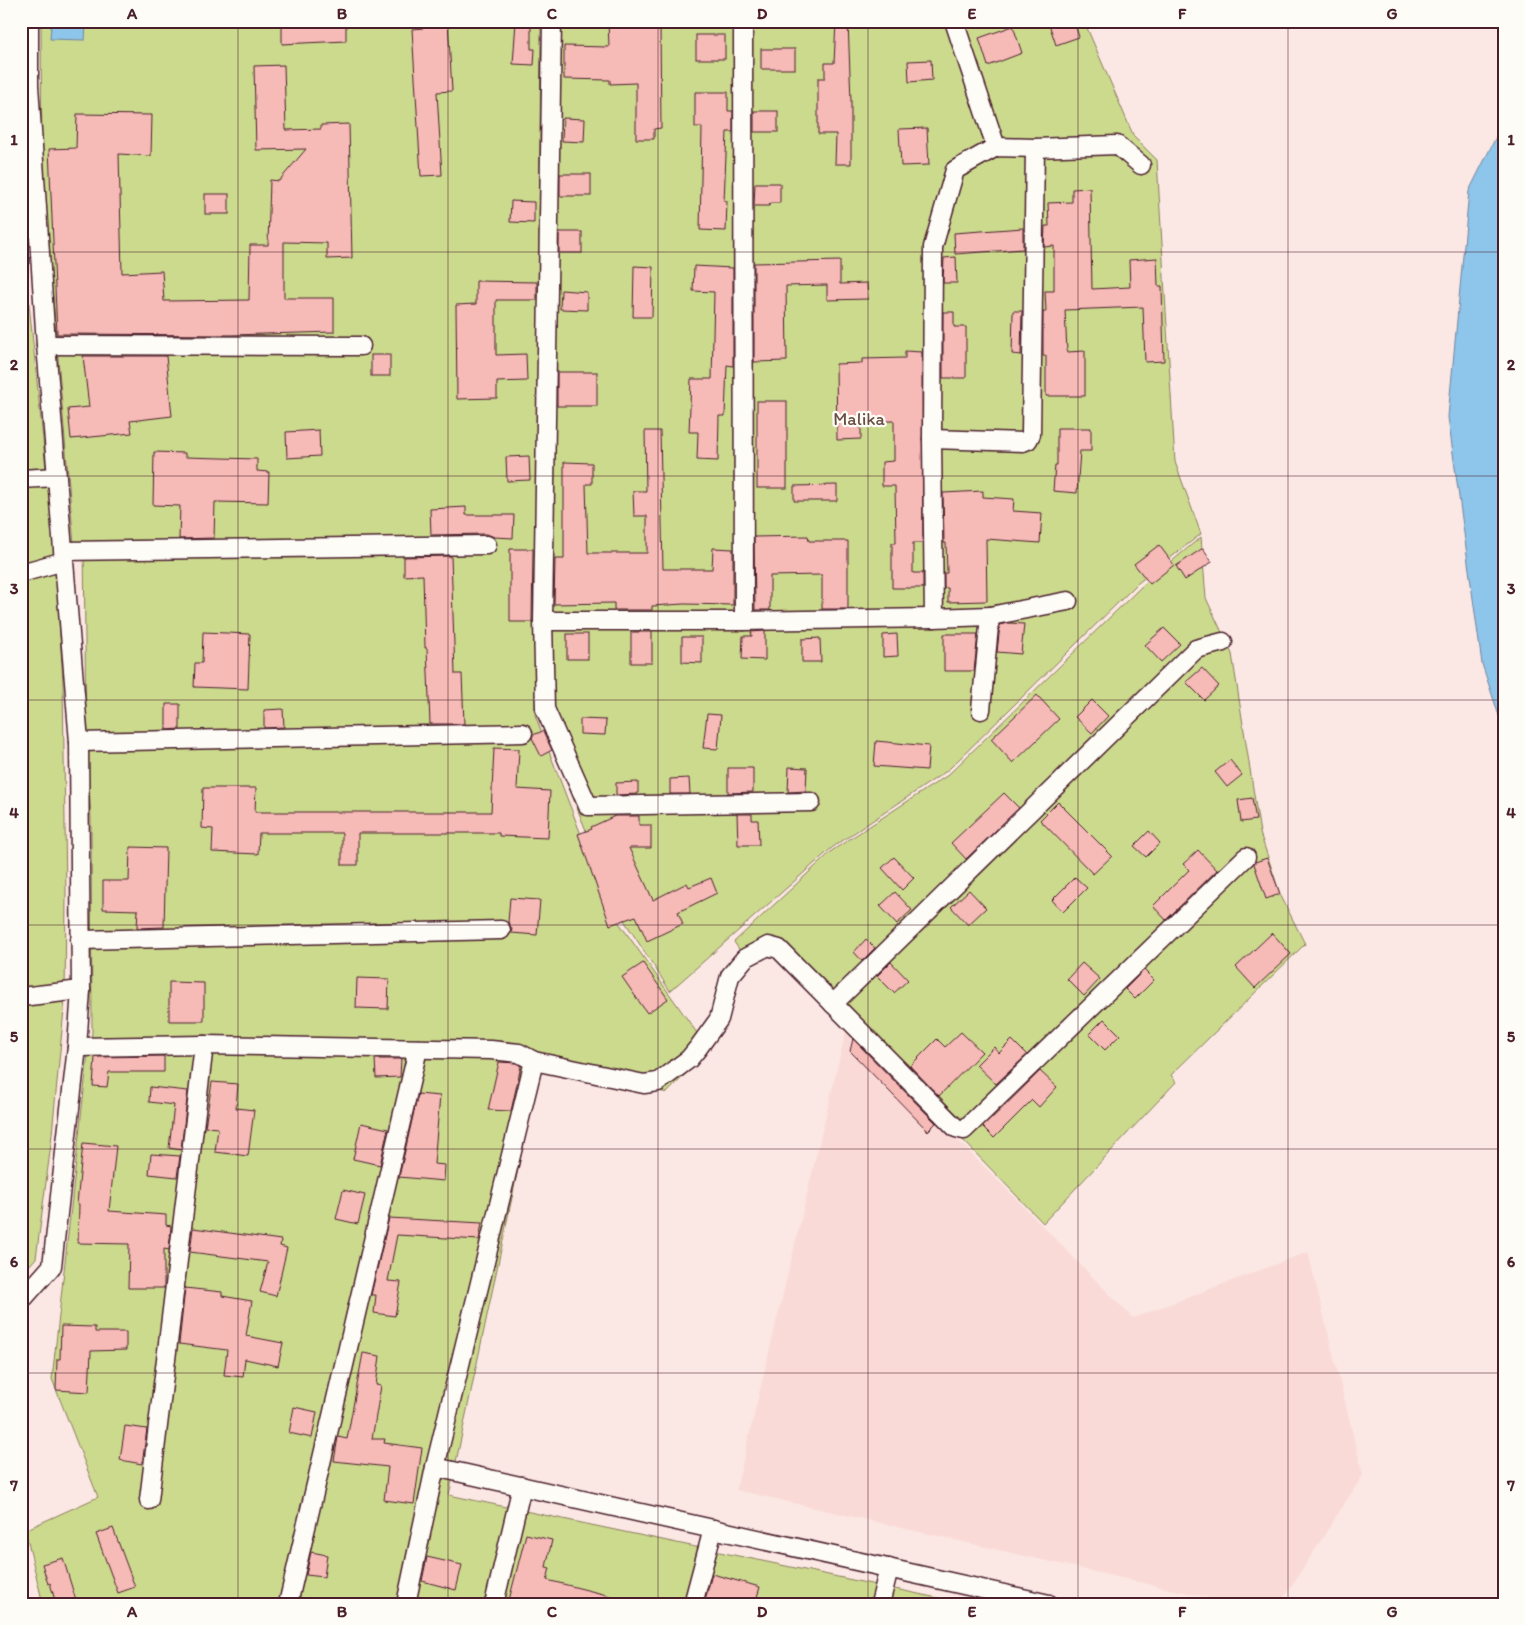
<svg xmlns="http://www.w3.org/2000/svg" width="1525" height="1625" viewBox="0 0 1525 1625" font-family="Itim,sans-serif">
	<rect width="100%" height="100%" fill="#fbe8e4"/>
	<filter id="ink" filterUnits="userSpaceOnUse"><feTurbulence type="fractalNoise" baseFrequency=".02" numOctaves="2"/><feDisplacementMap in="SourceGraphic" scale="10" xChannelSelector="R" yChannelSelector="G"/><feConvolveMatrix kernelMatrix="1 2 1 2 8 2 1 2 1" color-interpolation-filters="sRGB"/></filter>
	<g filter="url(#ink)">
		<polygon fill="#fadad6" points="847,1027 1133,1318 1308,1252 1363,1475 1280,1604 1235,1604 736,1490"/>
		<g fill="#ccda8e" stroke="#8b7c5c">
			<polygon points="41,21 541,21 535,715 610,910 709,1050 667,1093 541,1061 449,1495 966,1604 43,1604 25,1530 98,1497 52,1379 88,1054 92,1033 91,818 86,734 84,543 74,544 42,172"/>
			<polygon points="557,21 1084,21 1134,137 1157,160 1175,462 1201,534 1138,583 948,770 833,847 670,991 618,911 540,715"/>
			<polygon points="21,226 55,556 63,683 66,894 65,999 51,1144 36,1258 21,1275"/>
			<polygon points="1201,537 1206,598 1232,654 1260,833 1280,894 1305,944 1171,1075 1176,1082 1043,1223 773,943 745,958 734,942 833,850 948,775 1142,586"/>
		</g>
		<g fill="#8dc5eb" stroke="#72839e">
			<polygon points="51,25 86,25 85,40 50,39"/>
			<polygon points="1504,121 1504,731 1482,664 1448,417 1469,191"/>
		</g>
		<g fill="#f6bab7" stroke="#4a1f2b">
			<polygon points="282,21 346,21 346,41 282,44"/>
			<polygon points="422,21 448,21 452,91 437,92 442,175 421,176 412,29 423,28"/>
			<polygon points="516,21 531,21 531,49 535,49 534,65 513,64"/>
			<polygon points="608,21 656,21 656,28 660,28 661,128 654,129 654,139 636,139 636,83 610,84 610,80 564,79 564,46 609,47"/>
			<polygon points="836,21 848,21 851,101 851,164 835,164 836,134 818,134 818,78 825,78 825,63 834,63"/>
			<polygon points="1048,21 1074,21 1079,37 1056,45"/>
			<polygon points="1013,26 1022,53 988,66 979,38"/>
			<rect x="696" y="35" width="29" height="24"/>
			<rect x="761" y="49" width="34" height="20"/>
			<polygon points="931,60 932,80 909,82 908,61"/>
			<polygon points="284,65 286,130 321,129 321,125 349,124 352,258 327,259 327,243 284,242 284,298 334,298 334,332 231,335 57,334 49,149 76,148 77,114 152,115 151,156 119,154 122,273 162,271 164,301 249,300 250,245 268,245 270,180 279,181 306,149 256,150 254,66"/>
			<polygon points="695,92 728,92 728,111 733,111 733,132 727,132 724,201 727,201 726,231 700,230 702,127 695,127"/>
			<rect x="754" y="111" width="24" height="21"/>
			<polygon points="563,118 585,119 584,142 562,141"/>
			<polygon points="927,128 929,165 901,166 899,129"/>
			<rect x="560" y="174" width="31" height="22"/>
			<polygon points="755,183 780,183 780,203 770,203 769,206 754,206"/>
			<polygon points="1090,188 1092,289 1130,287 1129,260 1157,258 1158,286 1162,286 1164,361 1145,362 1143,307 1065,310 1067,352 1085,351 1085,396 1046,396 1046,356 1043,356 1043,312 1046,312 1045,291 1054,291 1054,246 1044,247 1045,226 1049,226 1048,203 1072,202 1072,189"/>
			<rect x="205" y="194" width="24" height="20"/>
			<polygon points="511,201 534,202 534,223 510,222"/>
			<polygon points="1023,228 1023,249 955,254 954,233"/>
			<rect x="559" y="232" width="23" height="21"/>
			<polygon points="956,257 957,283 943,283 944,258"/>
			<polygon points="840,261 840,284 867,283 868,299 827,300 827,285 786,286 787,361 754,362 754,263"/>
			<polygon points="634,266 653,267 652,317 633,317"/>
			<polygon points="694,266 733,268 733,366 727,365 725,416 719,416 718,461 697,460 698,432 689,432 691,379 712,379 714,292 693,291"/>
			<polygon points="476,281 537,282 537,300 496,300 496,355 526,354 527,381 497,382 497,398 457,399 456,305 476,304"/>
			<polygon points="561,290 587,292 587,310 560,309"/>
			<polygon points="1013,311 1022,311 1021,355 1012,354"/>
			<polygon points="943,312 954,312 954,327 966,327 966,378 943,378"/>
			<polygon points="905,351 922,352 923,543 913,543 913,573 923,573 923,588 892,588 892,543 896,543 895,486 882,486 882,462 894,461 894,421 861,422 861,439 837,440 836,364 862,363 862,359 905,358"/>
			<rect x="371" y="355" width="19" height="21"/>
			<polygon points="83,356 166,356 172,416 130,421 132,433 71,439 68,409 89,407"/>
			<rect x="557" y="372" width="40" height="34"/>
			<rect x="757" y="401" width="30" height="87"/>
			<polygon points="1057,428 1091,428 1091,451 1080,451 1077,493 1053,491 1055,465 1057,465"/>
			<polygon points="319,430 320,456 287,458 286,432"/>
			<polygon points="645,431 660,431 663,569 712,569 713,548 733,549 733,605 684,604 652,606 652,610 614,610 614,603 554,604 555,559 564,559 564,462 592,463 592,484 586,484 588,553 647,553 647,516 634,516 633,491 646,491"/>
			<polygon points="154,452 185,453 185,457 257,459 257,471 269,472 268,503 215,502 214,538 179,539 180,506 153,505"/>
			<polygon points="529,456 530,480 507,481 506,457"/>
			<polygon points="837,485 837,501 794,501 794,486"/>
			<polygon points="983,491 983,497 1014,499 1013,511 1042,513 1040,543 986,539 987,601 948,602 948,588 944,588 944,573 947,573 946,543 944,543 943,493"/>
			<polygon points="466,507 466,515 514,515 513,538 494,537 487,534 431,535 430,509"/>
			<polygon points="808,536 809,541 848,541 848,609 822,609 822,575 770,576 770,610 755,610 754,537"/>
			<polygon points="1159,545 1174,565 1150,584 1134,564"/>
			<polygon points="1203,548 1212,562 1185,580 1176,566"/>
			<polygon points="510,549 533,549 532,622 510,622"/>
			<polygon points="451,556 455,674 462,674 464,724 430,724 427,648 425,648 423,575 404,576 404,557"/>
			<polygon points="1009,623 1024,624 1021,654 997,652 1000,625"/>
			<polygon points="1164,628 1180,644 1161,662 1145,645"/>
			<polygon points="765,631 765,660 742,659 743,636 752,636 751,632"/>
			<polygon points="203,632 250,634 248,689 194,687 195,663 202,663"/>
			<rect x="631" y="632" width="21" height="31"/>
			<rect x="567" y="634" width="21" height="25"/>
			<polygon points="897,634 898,656 883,657 883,635"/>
			<polygon points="944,634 978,634 974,671 944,671"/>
			<polygon points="682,637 702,637 702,663 682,662"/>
			<polygon points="820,638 821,662 802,662 802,639"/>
			<polygon points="1202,668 1219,686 1204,700 1186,682"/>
			<polygon points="1037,695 1059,719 1013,763 991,739"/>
			<polygon points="1092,700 1108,716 1092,733 1075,717"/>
			<polygon points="166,704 180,704 180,729 166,730"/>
			<polygon points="283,709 284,727 264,728 264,710"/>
			<polygon points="707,714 721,715 718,749 703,748"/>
			<polygon points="580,719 606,720 605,735 580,734"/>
			<polygon points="543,731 552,750 541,756 532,738 533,735"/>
			<polygon points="876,741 929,746 927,770 874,766"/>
			<polygon points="494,748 519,749 517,789 550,791 548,838 499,836 499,833 358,833 358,865 342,865 342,833 259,833 258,854 212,852 213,829 202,828 203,788 256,788 255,812 491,812"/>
			<polygon points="1230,760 1242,775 1227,787 1215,772"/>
			<polygon points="789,767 807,768 806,791 788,792"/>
			<polygon points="728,768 753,768 753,792 728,793"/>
			<polygon points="689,778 690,794 670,794 670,779"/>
			<polygon points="638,782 638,794 616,795 616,783"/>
			<polygon points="1004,793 1019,808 966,859 951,843"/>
			<polygon points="1252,798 1256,820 1241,822 1238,800"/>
			<polygon points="1058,802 1112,856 1093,874 1040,820"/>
			<polygon points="737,814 752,814 752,820 758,820 759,845 738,845"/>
			<polygon points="615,816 639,816 639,825 651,825 651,848 629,848 653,900 687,883 689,887 711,878 717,893 678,912 683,924 647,941 636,916 610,925 578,834 592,829 591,827"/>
			<polygon points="1149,831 1160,843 1146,857 1134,846"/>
			<polygon points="130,847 166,848 164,927 137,928 138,910 103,909 103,881 129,881"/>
			<polygon points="1198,850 1217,870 1166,920 1153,906 1189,870 1183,864"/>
			<polygon points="894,857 914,878 902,890 882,868"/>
			<polygon points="1267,858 1280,894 1266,899 1254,864 1255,862"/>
			<polygon points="1075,877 1087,888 1063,912 1052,900"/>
			<polygon points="969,890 986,908 968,925 951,907"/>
			<polygon points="895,892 912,910 897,924 880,906"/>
			<polygon points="510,898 540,900 537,935 511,933 512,929 508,922"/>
			<polygon points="1272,933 1291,954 1255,988 1236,967"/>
			<polygon points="866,939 875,948 862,961 854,952"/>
			<polygon points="891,962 908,980 894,993 877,976"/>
			<polygon points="643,963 668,999 647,1013 622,977"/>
			<polygon points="1082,963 1100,979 1084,996 1067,979"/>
			<polygon points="1144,970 1154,980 1135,999 1125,989"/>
			<polygon points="357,978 389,979 388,1009 356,1008"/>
			<polygon points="169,982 204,983 204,1021 169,1021"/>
			<polygon points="1104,1019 1120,1035 1105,1050 1089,1034"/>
			<polygon points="961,1032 982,1052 939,1096 910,1066 937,1039 945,1047"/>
			<polygon points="853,1039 936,1123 928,1131 850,1051"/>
			<polygon points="1012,1040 1027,1055 996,1084 976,1065 994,1047 999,1053"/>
			<polygon points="164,1056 164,1072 109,1072 107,1087 93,1086 95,1057"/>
			<polygon points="375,1059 401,1059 400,1077 376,1078"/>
			<polygon points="499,1062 516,1063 521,1066 511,1111 488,1110"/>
			<polygon points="1040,1071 1057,1087 1039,1107 1032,1100 994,1138 983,1127"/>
			<polygon points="212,1082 238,1084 236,1108 254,1110 248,1156 215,1152 218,1128 205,1127"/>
			<polygon points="150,1087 188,1091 181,1150 169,1148 174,1105 149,1102"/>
			<polygon points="418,1094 440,1096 434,1164 445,1165 444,1181 399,1177"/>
			<polygon points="361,1123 388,1129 380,1165 353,1159"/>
			<polygon points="83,1143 116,1146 109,1211 166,1215 166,1225 171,1226 169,1250 164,1249 164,1288 128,1288 129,1244 78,1243 79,1204 77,1204"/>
			<polygon points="151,1154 180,1156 177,1177 149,1174"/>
			<polygon points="343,1190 365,1195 358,1224 336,1219"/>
			<polygon points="389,1218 482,1223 479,1240 397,1235 388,1281 401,1282 395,1316 374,1313 376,1295 371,1295"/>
			<polygon points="193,1228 281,1240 280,1246 287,1248 276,1296 260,1292 268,1262 190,1252"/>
			<polygon points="185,1288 222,1292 222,1296 252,1301 246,1336 283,1343 278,1366 245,1359 243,1377 224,1375 227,1350 179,1344"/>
			<polygon points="61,1326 95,1327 95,1332 126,1332 126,1350 91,1351 89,1392 56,1390 57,1359 60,1359"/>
			<polygon points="363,1353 380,1356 376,1385 381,1386 372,1439 385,1439 384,1443 422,1448 414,1504 384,1500 388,1467 334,1461 338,1437 347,1439"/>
			<polygon points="294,1407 317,1412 312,1438 289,1433"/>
			<polygon points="125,1426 147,1429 142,1464 120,1460"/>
			<polygon points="113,1528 135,1587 118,1593 96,1534"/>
			<polygon points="526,1534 552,1540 546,1567 550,1568 547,1580 619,1598 619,1604 508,1604"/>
			<polygon points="311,1552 327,1555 324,1577 306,1575"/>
			<polygon points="427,1557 462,1565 456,1590 422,1581"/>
			<polygon points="63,1558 77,1604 56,1604 50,1583 48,1584 42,1564"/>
			<polygon points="712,1574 760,1587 755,1604 704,1604"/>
		</g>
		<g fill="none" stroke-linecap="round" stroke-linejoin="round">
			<defs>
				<g id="minor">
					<polyline points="552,21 543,621 545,709 588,806 811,802"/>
					<polyline points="743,21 744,621"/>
					<polyline points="954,21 996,147"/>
					<polyline points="46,345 361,346"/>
					<polyline points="932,439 1023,442 1028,440 1031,434 1035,148"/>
					<polyline points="21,479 57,477"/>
					<polyline points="64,551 487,545"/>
					<polyline points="21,573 64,561"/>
					<polyline points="934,618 932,439 933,247 955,170 996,147 1035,148 1117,145 1141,165"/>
					<polyline points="543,621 744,621 934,618 990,616 1068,601"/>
					<polyline points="981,710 990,616"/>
					<polyline points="79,742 523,733"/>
					<polyline points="80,940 501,930"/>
					<polyline points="21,997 81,990"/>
					<polyline points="833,1004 1196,649 1223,642"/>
					<polyline points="77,1047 204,1045 491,1050 519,1053 534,1061 644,1084 658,1082 689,1059 698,1048 719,1019 730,976 745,958 768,946 779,949 956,1128 964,1130 1246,857"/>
					<polyline points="21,1301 52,1266 77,1047 81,990 79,742 46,345 29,85 29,21"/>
					<polyline points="435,1467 1049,1604"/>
					<polyline points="149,1500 204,1045"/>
					<polyline points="288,1604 418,1049"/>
					<polyline points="406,1604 435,1467 534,1061"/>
					<polyline points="494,1604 522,1486"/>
					<polyline points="693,1604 713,1529"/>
					<polyline points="880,1604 889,1568"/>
				</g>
			</defs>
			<use href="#minor" stroke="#4a1f2b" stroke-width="21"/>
			<use href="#minor" stroke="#fdfcf7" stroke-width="18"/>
		</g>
	</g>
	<path fill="none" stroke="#4a1f2b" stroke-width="1" stroke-opacity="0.55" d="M238 21V1604M448 21V1604M658 21V1604M868 21V1604M1078 21V1604M1288 21V1604M21 252H1504M21 476H1504M21 700H1504M21 925H1504M21 1149H1504M21 1373H1504"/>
	<g text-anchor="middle" stroke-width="4.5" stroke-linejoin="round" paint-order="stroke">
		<g font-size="18" fill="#6a4e44" stroke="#fdfcf7">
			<text x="859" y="425">Malika</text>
		</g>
	</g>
	<rect width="1525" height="1625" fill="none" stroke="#fdfcf7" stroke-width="55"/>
	<rect x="28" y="28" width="1470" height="1570" fill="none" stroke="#4a1f2b" stroke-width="2"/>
	<g font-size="16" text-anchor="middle" font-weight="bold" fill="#4a1f2b">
		<text x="132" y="19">A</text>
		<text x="342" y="19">B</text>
		<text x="552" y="19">C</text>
		<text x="762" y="19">D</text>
		<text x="972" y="19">E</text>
		<text x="1182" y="19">F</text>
		<text x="1392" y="19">G</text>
		<text x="14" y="145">1</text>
		<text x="1511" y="145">1</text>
		<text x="14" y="370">2</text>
		<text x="1511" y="370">2</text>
		<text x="14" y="594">3</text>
		<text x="1511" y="594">3</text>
		<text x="14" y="818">4</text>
		<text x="1511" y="818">4</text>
		<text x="14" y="1042">5</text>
		<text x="1511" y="1042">5</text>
		<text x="14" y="1267">6</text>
		<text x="1511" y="1267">6</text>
		<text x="14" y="1491">7</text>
		<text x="1511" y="1491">7</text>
		<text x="132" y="1617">A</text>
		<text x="342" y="1617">B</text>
		<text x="552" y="1617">C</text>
		<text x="762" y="1617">D</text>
		<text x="972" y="1617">E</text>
		<text x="1182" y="1617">F</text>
		<text x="1392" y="1617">G</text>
	</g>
</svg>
